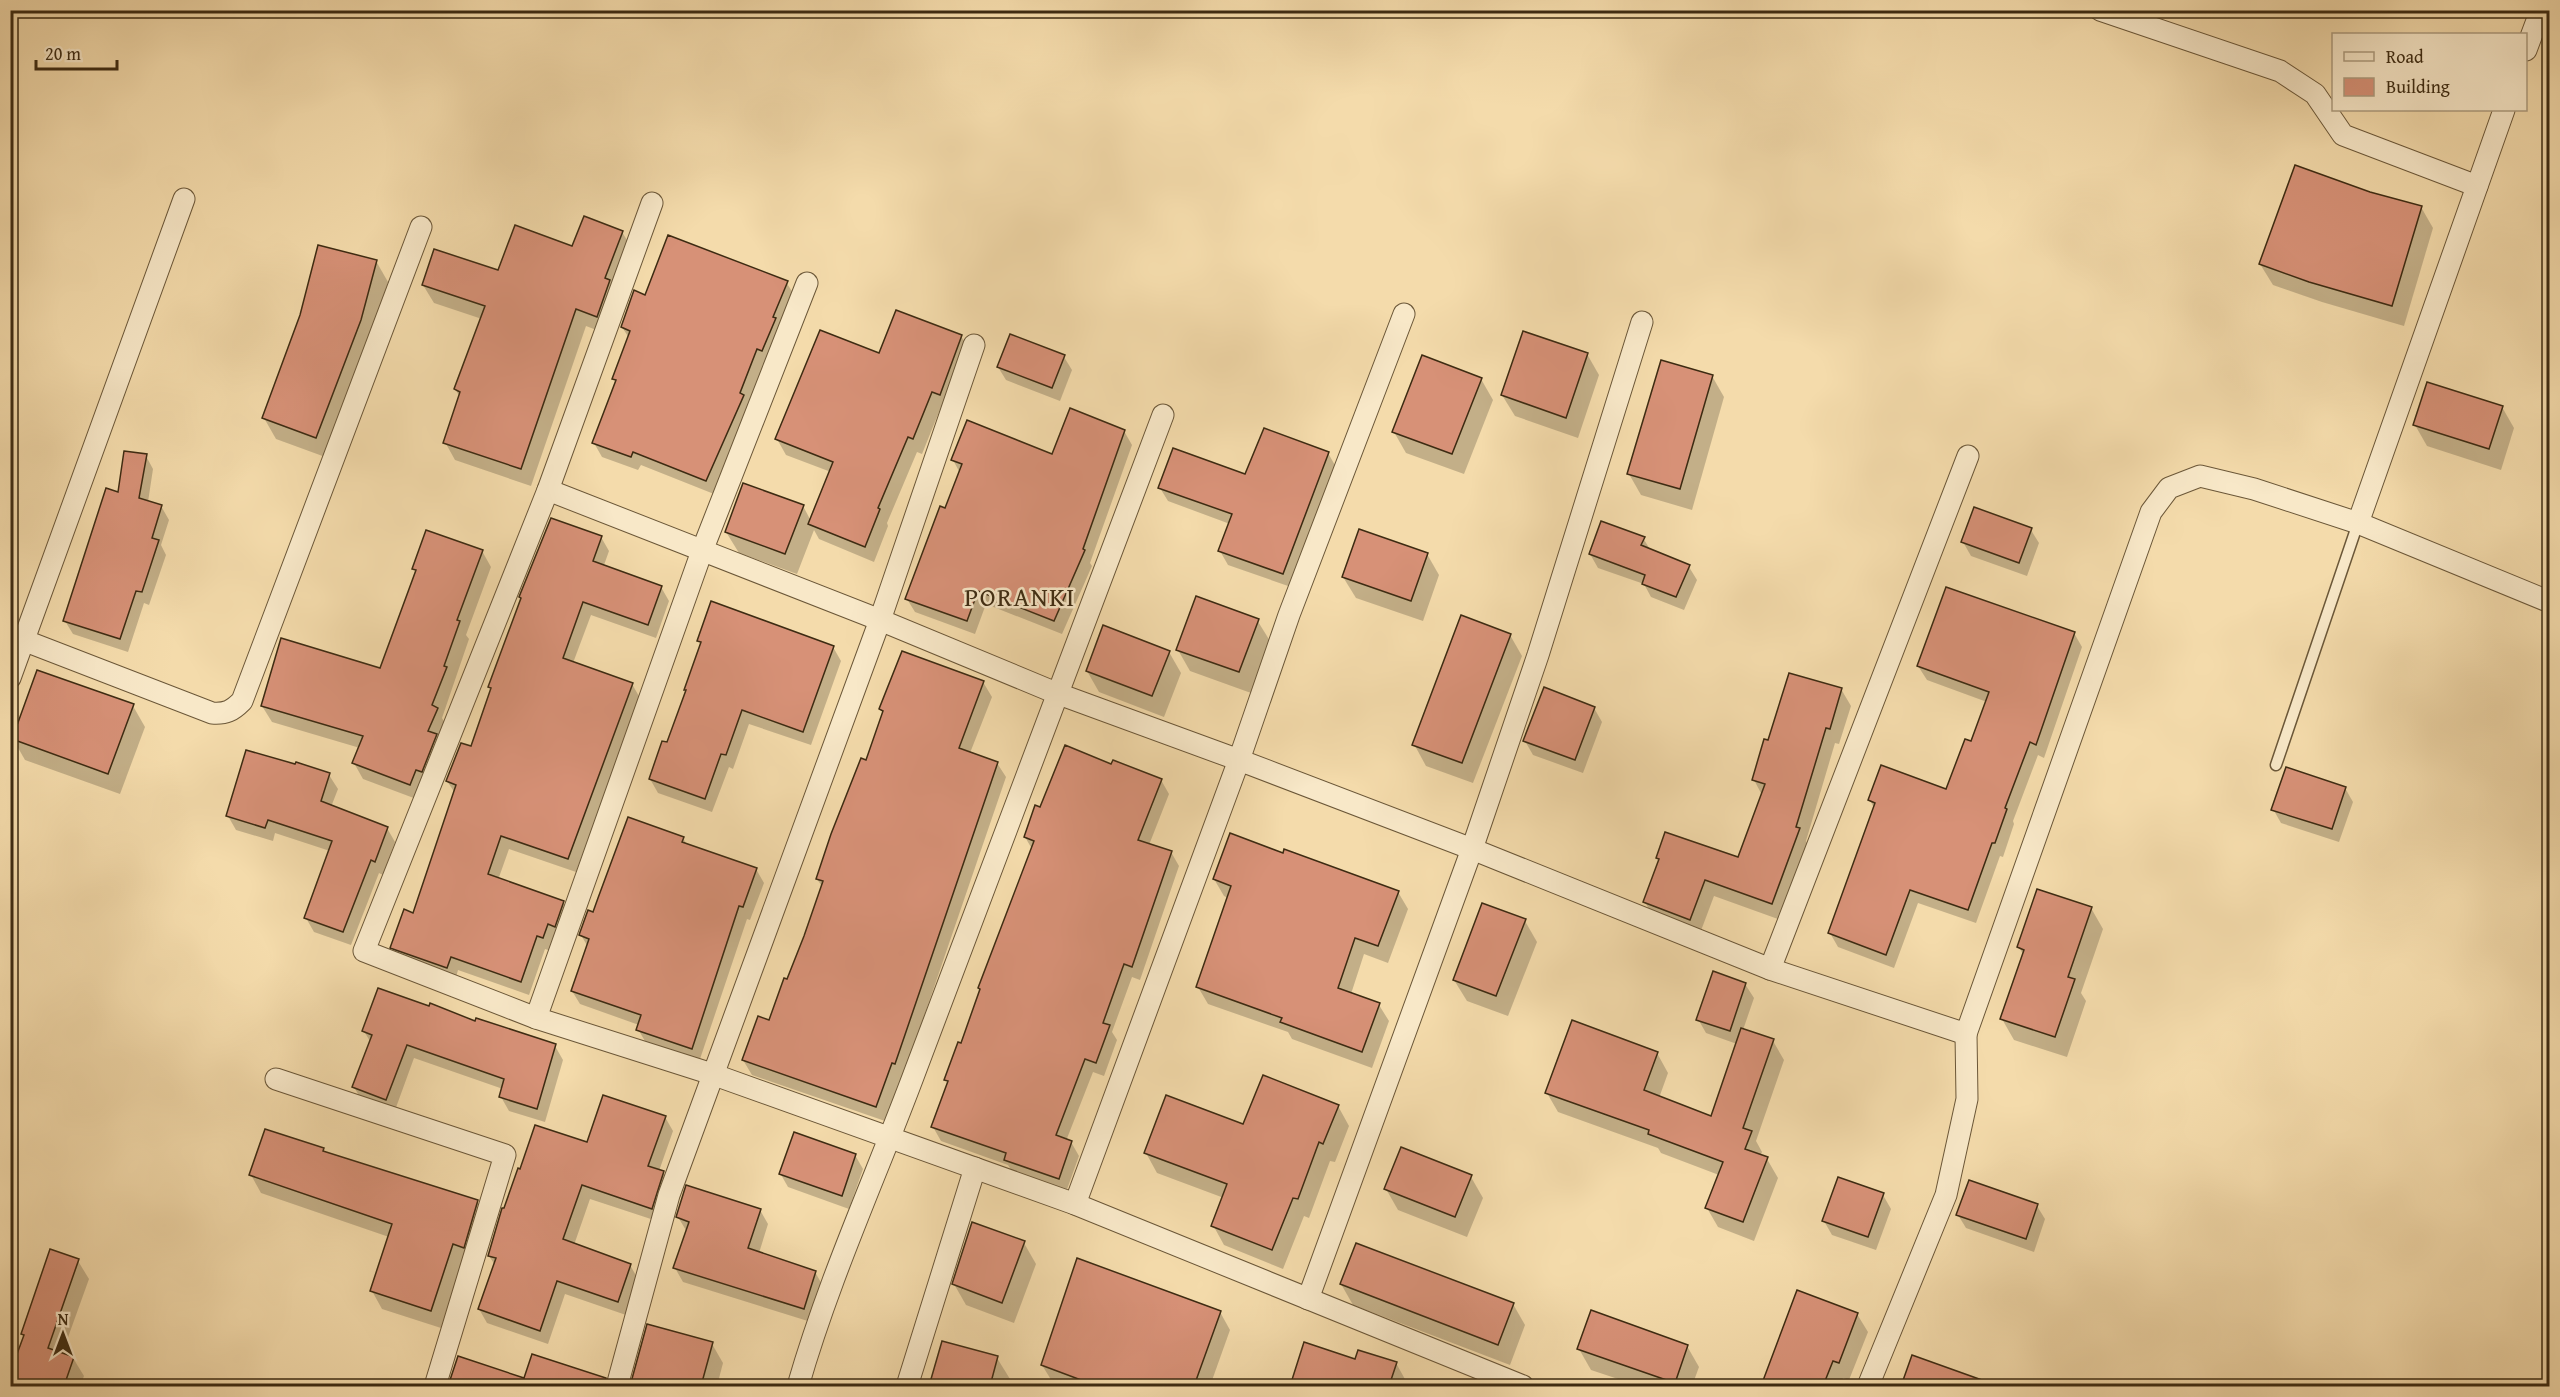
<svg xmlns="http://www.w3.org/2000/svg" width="2560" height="1397" viewBox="0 0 2560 1397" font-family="'Gentium Book Plus',serif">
	<rect width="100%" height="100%" fill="#f4dbab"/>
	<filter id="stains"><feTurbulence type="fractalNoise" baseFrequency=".00333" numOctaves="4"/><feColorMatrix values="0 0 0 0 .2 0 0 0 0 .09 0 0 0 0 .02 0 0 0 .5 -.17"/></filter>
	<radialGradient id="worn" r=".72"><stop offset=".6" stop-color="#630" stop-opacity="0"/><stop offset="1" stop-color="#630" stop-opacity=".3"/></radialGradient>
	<g fill="#0003">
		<polygon points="2369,193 2421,207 2433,228 2404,326 2322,302 2273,285 2260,264"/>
		<polygon points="622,232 633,250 607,334 586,326 531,486 455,460 445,442 460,397 455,389 482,319 434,303 423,285 499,272"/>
		<polygon points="376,261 388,282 371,341 328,458 276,439 264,418"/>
		<polygon points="786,282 795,296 714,494 641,465 638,470 602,457 594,443 616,383 614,379 629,338 622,327 645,297"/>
		<polygon points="961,336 970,352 948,410 941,407 922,454 917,452 887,523 888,526 874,562 819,539 814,530 797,574 739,553 726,532 803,506 811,521 831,472 786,455 777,439 880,355"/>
		<polygon points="1011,336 1064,357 1072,370 1060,401 1006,380 998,367"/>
		<polygon points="1587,354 1599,375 1578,438 1515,416 1502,395"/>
		<polygon points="1712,376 1724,397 1692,510 1641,495 1629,474"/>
		<polygon points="1481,379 1493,400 1464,474 1406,453 1394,432"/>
		<polygon points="2502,407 2514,428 2501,470 2427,446 2415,425"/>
		<polygon points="1124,431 1132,445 1090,563 1092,566 1062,634 986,604 975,634 915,612 907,599 960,473 953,460 1053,455"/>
		<polygon points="1328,453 1336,467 1291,587 1228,565 1220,551 1230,524 1168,501 1160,488 1246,476"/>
		<polygon points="146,456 153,469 148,502 161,506 169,520 161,545 166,555 149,605 144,603 128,652 73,634 65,621 119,494"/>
		<polygon points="2031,530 2039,543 2027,576 1971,556 1963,542"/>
		<polygon points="601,537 609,551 604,565 661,587 669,601 656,638 591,615 573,663 632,684 640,698 576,872 509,849 498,880 563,903 571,917 551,951 545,949 529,995 458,970 455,981 400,961 392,947 414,914 455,793 447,781 472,748 492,691 489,687 522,600 520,597"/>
		<polygon points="1643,538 1651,551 1689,567 1697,580 1684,610 1651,597 1644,584 1598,568 1590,554"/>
		<polygon points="482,551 491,567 466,635 469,639 442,718 446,725 419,800 363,779 354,763 360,748 272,722 262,706 381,670 416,573 414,569"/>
		<polygon points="1427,554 1439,575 1423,621 1356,598 1343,577"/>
		<polygon points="1257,620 1270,641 1251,693 1190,671 1178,650"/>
		<polygon points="2074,633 2082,647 2044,758 2038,755 2013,821 2014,824 2003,857 2000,856 1976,923 1918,903 1894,968 1838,947 1830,933 1874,808 1870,800 1947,791 1972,743 1987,702 1927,680 1918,666"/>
		<polygon points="1510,635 1522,656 1473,783 1426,766 1414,744"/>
		<polygon points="699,641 833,647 841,661 811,745 749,724 733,769 729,767 712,812 658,793 650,779 668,744 687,691 685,689 701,645"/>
		<polygon points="1169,652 1181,673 1164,717 1099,692 1087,671"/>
		<polygon points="983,682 992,697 970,753 997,763 1006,777 916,1040 885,1121 752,1075 743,1060 770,1022 788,981 823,888 817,879 866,762 884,714 881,709"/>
		<polygon points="1841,689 1851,706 1839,744 1835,743 1806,841 1808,846 1781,920 1714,896 1699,936 1654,918 1645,902 1660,862 1658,858 1739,859 1762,795 1754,780 1769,742"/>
		<polygon points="133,706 145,727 120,794 25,760 13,739"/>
		<polygon points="1594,708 1602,722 1583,773 1533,755 1525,741"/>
		<polygon points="297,764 329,775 338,789 331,807 387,828 395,842 383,875 379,873 351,945 314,932 306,918 330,851 275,833 273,841 236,830 228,816"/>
		<polygon points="1112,766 1161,780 1169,794 1149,845 1171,852 1179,866 1140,980 1132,977 1112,1032 1117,1040 1104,1076 1093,1072 1066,1141 1071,1142 1079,1156 1066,1192 1013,1173 1008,1165 941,1141 933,1127 949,1084 946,1079 962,1045 1032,849 1025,837 1041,809"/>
		<polygon points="2345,788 2353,802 2339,842 2281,823 2273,809"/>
		<polygon points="683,838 687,845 756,869 764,883 750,920 747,919 699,1062 646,1043 638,1029 639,1025 580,1004 572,991 588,947 581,935 594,914"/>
		<polygon points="1284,855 1398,892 1408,909 1388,963 1364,954 1351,994 1379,1005 1389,1021 1372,1068 1292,1039 1288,1032 1208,1004 1198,987 1228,898 1224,896 1214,879"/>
		<polygon points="2091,908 2103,929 2081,993 2086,1001 2067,1057 2014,1040 2002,1019 2024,956 2019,947"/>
		<polygon points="1525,921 1537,942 1508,1016 1467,1001 1454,980"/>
		<polygon points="1745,984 1754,998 1743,1030 1773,1041 1784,1060 1756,1141 1762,1152 1760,1156 1767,1159 1778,1178 1754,1241 1718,1227 1707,1208 1719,1175 1661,1153 1658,1148 1558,1112 1547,1093 1657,1053 1668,1073 1659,1098 1711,1118 1737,1044 1706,1033 1698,1019"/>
		<polygon points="430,1008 555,1046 563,1060 545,1122 509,1111 501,1097 503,1089 414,1058 394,1113 362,1101 354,1087 371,1043 364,1031"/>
		<polygon points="1338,1106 1349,1126 1335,1162 1330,1161 1309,1218 1304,1216 1283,1269 1224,1245 1213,1225 1224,1198 1157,1173 1146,1153 1244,1126"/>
		<polygon points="665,1117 673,1131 659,1171 663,1172 671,1186 660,1222 590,1199 574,1245 630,1265 638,1279 626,1315 565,1294 548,1344 487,1323 479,1309 495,1265 489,1256 588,1144"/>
		<polygon points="323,1149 325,1153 477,1201 487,1219 462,1261 441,1328 382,1309 372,1291 389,1237 261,1193 251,1175"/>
		<polygon points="855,1155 863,1169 849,1209 788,1187 780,1173"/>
		<polygon points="1471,1177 1483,1198 1467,1237 1398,1210 1386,1189"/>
		<polygon points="1883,1195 1891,1209 1876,1250 1832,1235 1824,1221"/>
		<polygon points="2037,1206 2045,1219 2034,1252 1966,1228 1958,1215"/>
		<polygon points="760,1210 768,1224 759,1253 815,1272 823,1286 811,1322 683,1282 675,1268 687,1232 678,1217"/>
		<polygon points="1024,1243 1036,1264 1014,1323 966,1305 954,1284"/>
		<polygon points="78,1261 89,1279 62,1354 73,1358 84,1376 80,1386 10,1386 10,1378 25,1338 22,1334"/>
		<polygon points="1341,1284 1513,1304 1525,1325 1510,1365 1353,1305"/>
		<polygon points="1798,1292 1857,1314 1868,1332 1849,1380 1843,1378 1840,1386 1762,1386"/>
		<polygon points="1220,1312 1230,1330 1210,1386 1061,1386 1053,1383 1042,1365"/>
		<polygon points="648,1326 712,1344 723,1363 717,1386 632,1386"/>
		<polygon points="943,1342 997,1358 1010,1379 1007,1386 931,1386"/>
		<polygon points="1305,1344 1356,1360 1396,1363 1406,1381 1404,1386 1291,1386"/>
		<polygon points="1687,1346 1699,1367 1692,1386 1639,1386 1591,1370 1579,1349"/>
		<polygon points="1913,1357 1964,1375 1970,1386 1902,1386"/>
		<polygon points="458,1358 523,1386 605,1379 609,1386 449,1386"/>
	</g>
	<g fill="#d79177" stroke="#3d2b12" stroke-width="1.5">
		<polygon points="2295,165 2370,192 2422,206 2392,306 2309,282 2259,264"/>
		<polygon points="584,216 623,231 605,278 610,280 597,317 576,309 521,469 443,443 460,392 454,389 485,306 422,285 434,249 498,270 515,225 572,246"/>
		<polygon points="668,235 788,281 773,317 776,318 762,351 757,349 740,393 744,395 706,481 633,452 631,457 592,443 616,380 612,379 630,331 621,327 634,290 645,295"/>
		<polygon points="318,245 377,260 361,320 316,438 262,418 300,315"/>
		<polygon points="896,310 962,335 940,395 932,392 913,439 908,437 878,508 880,509 865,547 808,524 833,462 775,439 820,330 879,353"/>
		<polygon points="1523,331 1588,353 1566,418 1501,395"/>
		<polygon points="1010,334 1065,355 1052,388 997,367"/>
		<polygon points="1422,355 1482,378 1452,454 1392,432"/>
		<polygon points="1661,360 1713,375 1680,489 1627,474"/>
		<polygon points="2427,382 2503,406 2489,449 2413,425"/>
		<polygon points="1070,408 1125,430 1083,549 1085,550 1054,621 978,591 967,621 905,599 940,506 945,508 962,464 951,460 967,420 1052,454"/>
		<polygon points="1264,428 1329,452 1283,574 1218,551 1232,514 1158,488 1173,448 1245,474"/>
		<polygon points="124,451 147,454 139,498 162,505 152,538 159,540 142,592 136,591 120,639 63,621 106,488 118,492"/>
		<polygon points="743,483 804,505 785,554 725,532"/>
		<polygon points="1974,507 2032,528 2019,563 1961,542"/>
		<polygon points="551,518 602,536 593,561 662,586 648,625 583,602 563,658 633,683 568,859 501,836 488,874 564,901 555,927 548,924 543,938 537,936 521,982 451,957 447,968 390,948 404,909 413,913 456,785 446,781 461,743 471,746 491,688 488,687 521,598 519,597"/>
		<polygon points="1601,521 1645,537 1641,545 1690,565 1676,597 1642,584 1645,575 1589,554"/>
		<polygon points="1359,529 1428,553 1411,601 1342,577"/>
		<polygon points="426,530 483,550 457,620 460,621 444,666 447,667 432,705 438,708 428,731 437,734 422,772 416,770 410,785 352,763 363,736 261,706 281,638 380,668 416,570 412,569"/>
		<polygon points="1946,587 2075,632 2036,745 2030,742 2005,808 2007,809 1995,843 1992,843 1968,910 1910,890 1886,955 1828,933 1875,803 1868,800 1881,765 1946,789 1965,739 1971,741 1989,692 1917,666"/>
		<polygon points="1196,596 1259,619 1239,672 1176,650"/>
		<polygon points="711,601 834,646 803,732 742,710 726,755 721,754 705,799 649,779 662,741 667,742 686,690 684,690 701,642 697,641"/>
		<polygon points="1461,615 1511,634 1462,763 1412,745"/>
		<polygon points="1103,625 1170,651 1152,696 1086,671"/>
		<polygon points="902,651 984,681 959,748 998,762 895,1064 892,1063 876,1107 742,1060 758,1016 769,1020 784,978 787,979 804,936 823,881 816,879 831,834 861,758 866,760 883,711 879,709"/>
		<polygon points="37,670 134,704 108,774 12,739"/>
		<polygon points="1789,673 1842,688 1830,729 1826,728 1796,827 1800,828 1772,904 1705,880 1690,920 1643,902 1659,859 1656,858 1665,832 1738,857 1765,784 1752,780 1764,739 1768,740"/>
		<polygon points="1544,687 1595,707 1575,760 1523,741"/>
		<polygon points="1065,745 1111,764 1113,760 1162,779 1138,840 1172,851 1132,967 1124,964 1103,1023 1110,1025 1096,1063 1085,1059 1056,1135 1072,1141 1059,1179 1004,1160 1006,1153 931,1127 948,1081 944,1080 958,1042 961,1043 980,989 978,988 1034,841 1024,837 1035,805 1040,807"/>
		<polygon points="246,750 295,764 296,762 330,773 321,801 388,827 375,862 371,860 343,932 304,918 332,841 268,820 265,828 226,816"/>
		<polygon points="2286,767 2346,787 2332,829 2271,810"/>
		<polygon points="628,817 684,837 682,842 757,868 743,907 739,906 692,1049 636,1030 641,1015 571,991 589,939 579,935 588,910 593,912 598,898"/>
		<polygon points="1230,833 1283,853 1284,849 1399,891 1378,946 1355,938 1338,988 1380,1003 1362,1052 1280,1022 1282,1018 1196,987 1231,886 1213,879"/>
		<polygon points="2037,889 2092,907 2068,977 2075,979 2055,1037 2000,1019 2024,950 2017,947"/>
		<polygon points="1482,903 1526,919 1496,996 1453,980"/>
		<polygon points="1713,971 1746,983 1730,1031 1696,1020"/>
		<polygon points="378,988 429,1006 430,1003 475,1021 476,1018 556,1044 537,1109 499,1097 504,1079 407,1045 386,1100 352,1087 372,1035 362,1031"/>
		<polygon points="1572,1020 1658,1052 1644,1090 1711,1116 1741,1028 1774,1039 1743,1128 1752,1131 1745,1149 1768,1157 1743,1222 1705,1208 1723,1162 1648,1134 1649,1130 1545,1093"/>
		<polygon points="1263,1075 1339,1105 1323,1144 1319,1142 1298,1199 1293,1198 1272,1250 1211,1226 1227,1184 1144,1153 1166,1095 1243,1124"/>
		<polygon points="603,1095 666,1116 648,1166 664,1171 652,1209 582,1185 563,1239 631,1264 618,1302 557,1281 540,1331 478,1309 496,1258 488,1256 502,1208 504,1208 518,1168 520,1169 535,1125 587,1142"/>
		<polygon points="265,1129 324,1148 323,1151 478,1200 464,1248 453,1244 431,1311 370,1291 392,1224 249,1175"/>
		<polygon points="794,1132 856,1154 842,1196 779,1174"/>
		<polygon points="1401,1147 1472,1175 1455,1217 1384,1189"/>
		<polygon points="1838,1177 1884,1193 1868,1237 1822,1221"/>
		<polygon points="1969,1180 2038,1204 2026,1239 1956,1215"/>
		<polygon points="686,1185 761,1209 748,1248 816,1271 804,1309 673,1268 689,1222 676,1217"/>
		<polygon points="972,1222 1025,1241 1002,1303 952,1284"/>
		<polygon points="1356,1243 1514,1303 1498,1345 1340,1284"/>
		<polygon points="50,1249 79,1259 48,1348 74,1357 64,1386 10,1386 10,1373 24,1335 21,1334"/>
		<polygon points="1077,1258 1221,1311 1194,1386 1097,1386 1041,1365"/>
		<polygon points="1797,1290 1858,1313 1839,1363 1833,1361 1823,1386 1761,1386"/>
		<polygon points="1591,1310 1688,1345 1675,1383 1577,1349"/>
		<polygon points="647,1324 713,1342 701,1386 630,1386"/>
		<polygon points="942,1341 998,1356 990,1386 929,1386"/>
		<polygon points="1304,1342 1355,1359 1358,1350 1397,1362 1389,1386 1290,1386"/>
		<polygon points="532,1354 606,1378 605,1386 448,1386 458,1356 524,1378"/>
		<polygon points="1912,1355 1993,1384 1992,1386 1901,1386"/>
	</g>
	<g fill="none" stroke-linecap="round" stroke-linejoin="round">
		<defs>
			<polyline id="lane" points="2276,765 2358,523"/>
			<g id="street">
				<polyline points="2100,10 2280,71 2315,94 2343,135 2477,186"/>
				<polyline points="2526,50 2541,10"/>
				<polyline points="652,203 548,490 364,951 536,1018 712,1074 1075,1204 1523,1386"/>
				<polyline points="548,490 880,620 1056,693 1239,760 1289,615 1404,314"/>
				<polyline points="2358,523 2504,110"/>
				<path d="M10 635 212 713C226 714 232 711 242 701L421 227"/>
				<polyline points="10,678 184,199"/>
				<polyline points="1770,969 1966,1034 2151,512 2169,488 2200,476 2254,489 2358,523 2550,602"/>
				<polyline points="536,1018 702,551 807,283"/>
				<polyline points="276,1079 505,1155 435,1386"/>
				<polyline points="1075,1204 1239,760 1472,849 1770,969 1968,456"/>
				<polyline points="1308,1299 1472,849 1538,655 1642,322"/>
				<polyline points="617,1386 669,1195 880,620 974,345"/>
				<path d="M798 1386C829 1278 877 1174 916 1069 997 851 1079 633 1163 415"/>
				<polyline points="907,1386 975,1168"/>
				<polyline points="1868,1386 1946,1195 1967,1099 1966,1034"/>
			</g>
		</defs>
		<use href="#lane" stroke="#6b5738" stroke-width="13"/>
		<use href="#street" stroke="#6b5738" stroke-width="23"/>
		<use href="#lane" stroke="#f8e8c8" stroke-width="10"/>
		<use href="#street" stroke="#f8e8c8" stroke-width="21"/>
	</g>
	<g text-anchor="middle" stroke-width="5" stroke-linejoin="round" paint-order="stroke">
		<g font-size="26" letter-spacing="1.5" fill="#3d2b12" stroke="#f8e8c8">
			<text x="1020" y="606">PORANKI</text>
		</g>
	</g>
	<rect width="2560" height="1397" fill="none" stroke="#f4dbab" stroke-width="36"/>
	<rect x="12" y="12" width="2536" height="1373" fill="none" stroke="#3d2b12" stroke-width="3"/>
	<rect x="18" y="18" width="2524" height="1361" fill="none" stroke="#3d2b12" stroke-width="1.5"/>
	<rect x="2332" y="33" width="195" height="78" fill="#f8e8c8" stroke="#ad9c7f" stroke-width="1.5"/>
	<rect x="2344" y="52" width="30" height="9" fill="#f8e8c8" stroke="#ad9c7f" stroke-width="1.5"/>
	<text x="2386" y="63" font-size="18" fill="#3d2b12">Road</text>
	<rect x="2344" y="78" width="30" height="18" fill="#d79177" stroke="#ad9c7f" stroke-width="1.5"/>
	<text x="2386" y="93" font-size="18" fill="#3d2b12">Building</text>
	<g transform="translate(63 1334)" stroke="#f8e8c8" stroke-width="4.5" paint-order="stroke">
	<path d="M0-4.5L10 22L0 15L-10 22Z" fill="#3d2b12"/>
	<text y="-9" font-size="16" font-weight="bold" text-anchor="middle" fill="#3d2b12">N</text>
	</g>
	<path d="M36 60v9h81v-9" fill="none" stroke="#3d2b12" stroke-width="3"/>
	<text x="45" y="60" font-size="18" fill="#3d2b12" stroke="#f8e8c8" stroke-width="4.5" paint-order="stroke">20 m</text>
	<rect width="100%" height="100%" filter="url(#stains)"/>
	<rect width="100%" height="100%" fill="url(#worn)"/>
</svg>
